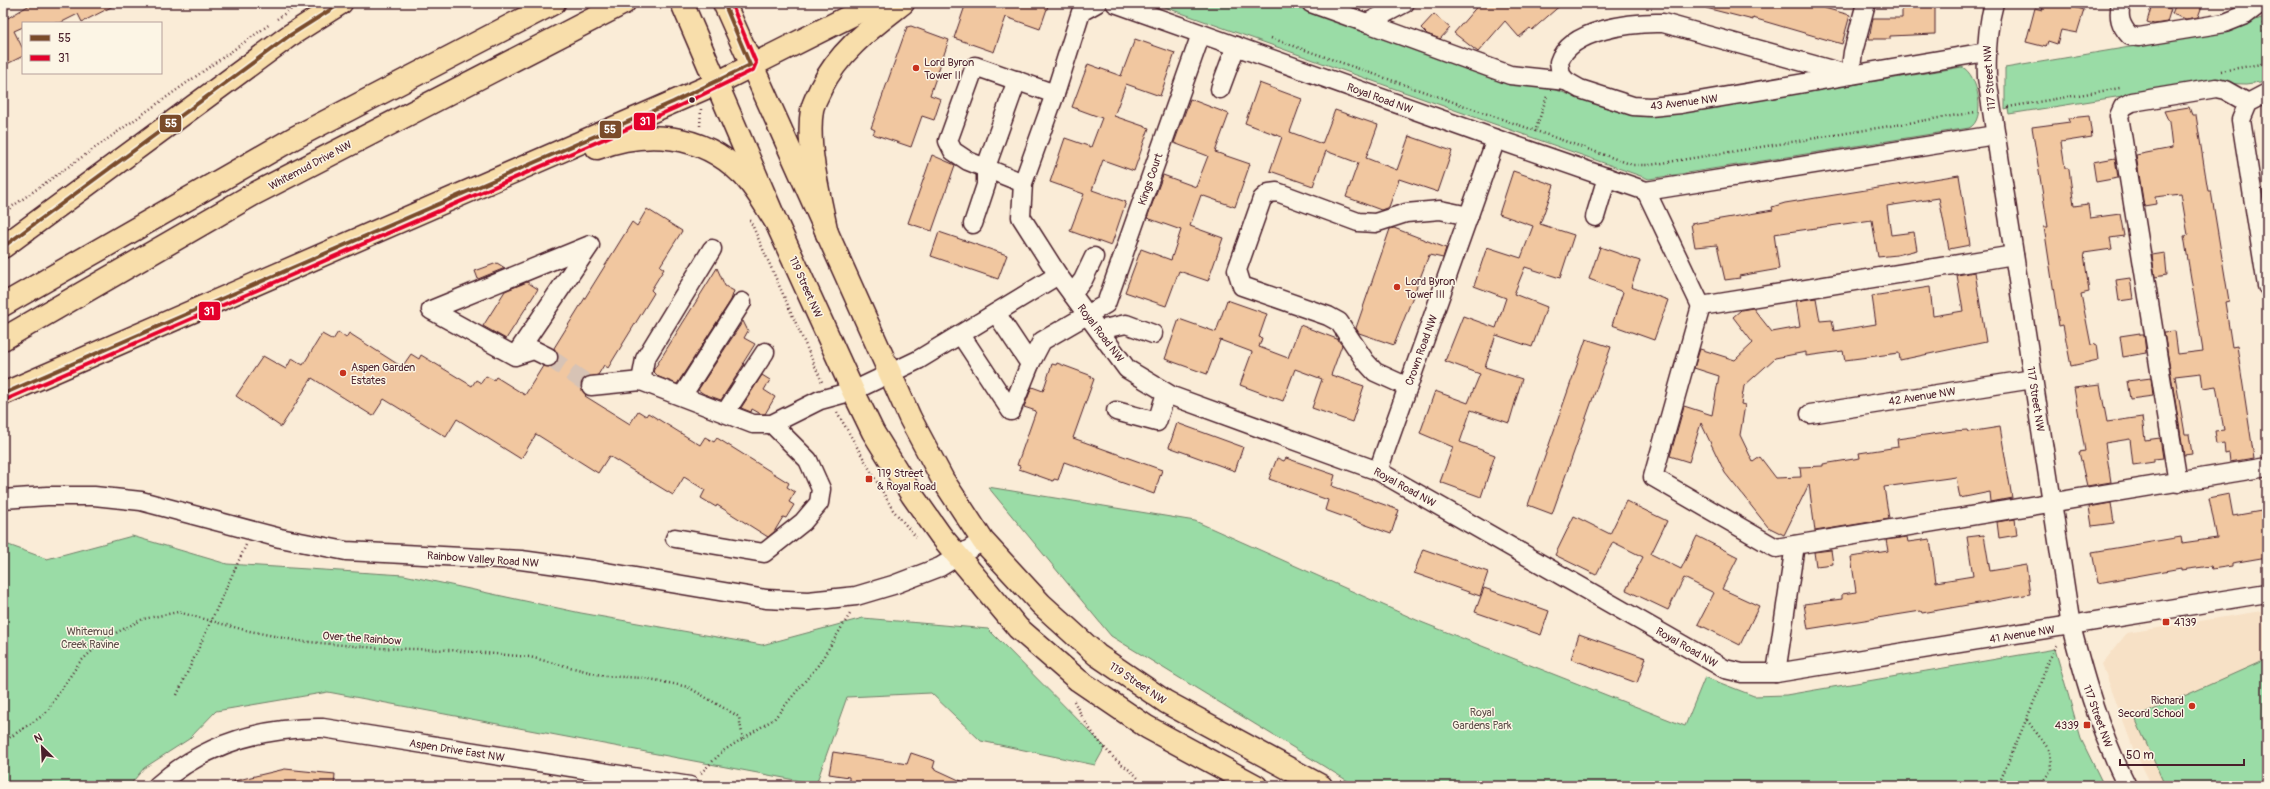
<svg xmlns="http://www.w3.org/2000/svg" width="2270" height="789" viewBox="0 0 2270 789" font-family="Pangolin,sans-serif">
	<rect width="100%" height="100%" fill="#faecd7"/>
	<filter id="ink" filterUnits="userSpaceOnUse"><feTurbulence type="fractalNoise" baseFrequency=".025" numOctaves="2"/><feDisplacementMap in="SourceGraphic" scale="8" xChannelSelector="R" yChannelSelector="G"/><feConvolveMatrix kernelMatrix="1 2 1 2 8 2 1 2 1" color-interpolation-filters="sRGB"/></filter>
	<g filter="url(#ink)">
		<polygon fill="#f7e1c6" points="2267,610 2267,786 2152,786 2133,748 2102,664 2127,633"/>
		<g fill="#9adca6" stroke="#727e68">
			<path d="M1153 3H1309L1613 110 1652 115 1717 107 1962 67C1978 74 1987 120 1969 128L1649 179Z"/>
			<polygon points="2267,16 2267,81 2246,84 2204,83 2009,114 2008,108 2005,109 2005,68 2225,31"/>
			<polygon points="988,487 1195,521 1421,622 1685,726 1705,677 1754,696 1786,695 2055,649 2081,739 2104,786 1356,786 1111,636"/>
			<polygon points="132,536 227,564 404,575 581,613 762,645 863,618 988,629 1105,747 1095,765 981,741 931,693 847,697 816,784 328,692 216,711 189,739 144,768 129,786 3,786 3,543 47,559"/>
			<polygon points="2267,659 2267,785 2165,786 2135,718"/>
		</g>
		<g fill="#f1c7a0" stroke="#4a1f2b">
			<polygon points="33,3 119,3 82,22 78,14 60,23 23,23 23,27 14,31 23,49 23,56 3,66 3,8 8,18"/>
			<polygon points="966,3 984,3 1003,9 1005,3 1049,3 1040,29 1006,17 994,52 954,38"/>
			<polygon points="1480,3 1563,3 1532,30 1530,28 1519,37 1505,21 1478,52 1454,33"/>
			<polygon points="1706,3 1806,3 1850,15 1842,44 1753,18 1753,20 1706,8"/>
			<polygon points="1902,3 1935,3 1935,34 1890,36 1890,39 1869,39 1873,18 1902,18"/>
			<polygon points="2044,3 2061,3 2084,10 2077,33 2061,30 2057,44 2048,41 2046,47 2026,42 2035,8 2042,10"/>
			<polygon points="2176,3 2203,3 2198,17 2186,19 2172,14"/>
			<polygon points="2152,4 2171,9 2167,22 2154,24 2147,22"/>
			<polygon points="1434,14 1450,28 1440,39 1427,34 1421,28"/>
			<polygon points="911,26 949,40 930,95 941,99 934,120 922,116 911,147 873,134 875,130 871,128 907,27"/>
			<polygon points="1135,39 1175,53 1160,96 1126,84 1114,116 1149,128 1134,171 1103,160 1092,190 1126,202 1111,246 1070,231 1084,194 1050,182 1065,138 1091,147 1102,118 1072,107 1088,64 1121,76"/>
			<polygon points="1259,83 1302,99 1290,132 1322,144 1335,110 1378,125 1366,158 1397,170 1409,136 1452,151 1438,192 1399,179 1389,207 1381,210 1346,197 1358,163 1326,151 1313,186 1270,171 1282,137 1245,123"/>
			<polygon points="1190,99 1229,114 1215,152 1250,164 1235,207 1201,195 1190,226 1223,238 1208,281 1179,271 1166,306 1125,292 1141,249 1171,260 1181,230 1147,218 1163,175 1196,187 1208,156 1174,143"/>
			<polygon points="2189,107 2192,115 2196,115 2208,191 2211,191 2229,301 2225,302 2232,347 2237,346 2254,458 2230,462 2229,453 2225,454 2224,443 2217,444 2215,431 2224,430 2216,386 2203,388 2201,373 2175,376 2185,434 2189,434 2192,454 2184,455 2164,332 2175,331 2178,354 2203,351 2184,236 2188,235 2181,194 2155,197 2156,204 2144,206 2136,155 2172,148 2169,122 2164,111"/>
			<polygon points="2089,116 2092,137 2061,142 2065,168 2068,168 2069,170 2074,206 2088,204 2090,218 2120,214 2124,236 2110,238 2112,249 2084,253 2089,292 2081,294 2091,345 2096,344 2098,360 2071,366 2063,325 2059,326 2044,227 2048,227 2032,127 2070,122 2069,118"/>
			<polygon points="932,155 955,165 932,231 908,223"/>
			<polygon points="2115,158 2118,178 2096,182 2093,162"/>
			<polygon points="1513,171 1554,185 1540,224 1574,235 1560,278 1525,267 1514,294 1547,307 1532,347 1496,335 1485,367 1522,379 1509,423 1471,410 1460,442 1495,455 1481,497 1440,482 1453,447 1420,433 1435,391 1468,403 1480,374 1445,361 1463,316 1496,328 1506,298 1474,286 1487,247 1521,258 1533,226 1499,214"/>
			<polygon points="1959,175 1970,245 1949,249 1939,198 1887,206 1891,235 1914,232 1917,250 1897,255 1878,257 1872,220 1774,234 1779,269 1739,276 1740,278 1725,280 1717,245 1695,247 1691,224 1773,210 1772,207 1785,203"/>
			<polygon points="647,209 682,231 660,266 664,269 651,290 654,293 608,368 604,365 598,375 585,378 581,387 586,395 585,396 630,424 638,411 646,416 648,413 700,445 705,437 714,442 717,438 789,483 787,487 795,492 789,502 794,505 786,518 783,517 774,532 768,537 717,505 716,507 701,498 705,490 684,477 673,495 609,456 598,473 536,434 521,459 457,419 446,437 384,399 373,416 312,378 281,427 236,396 263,356 286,369 292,358 303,365 322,334 333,340 338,332 346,338 349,333 402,367 411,354 419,359 421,355 472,386 476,380 481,383 486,376 494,380 496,377 525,395 543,366 549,367 557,362 558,356 554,348 632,222 637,226"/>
			<polygon points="1394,228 1446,248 1443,258 1429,255 1394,345 1359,333 1356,328 1390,229"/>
			<polygon points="939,232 1007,255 998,279 931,256"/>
			<polygon points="1600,247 1640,261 1631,287 1668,300 1654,340 1612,325 1623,292 1589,279"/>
			<polygon points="2165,253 2167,275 2155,277 2152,255"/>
			<polygon points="497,263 505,268 478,279 475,271"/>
			<polygon points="717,268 725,286 734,291 731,300 677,384 659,377 653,371"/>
			<polygon points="1975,272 1986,342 1900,360 1899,353 1845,360 1843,351 1806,356 1806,352 1775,358 1744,386 1741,404 1745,405 1740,435 1753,462 1760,457 1776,478 1801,477 1800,467 1823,466 1823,464 1860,458 1859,453 1898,447 1897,439 1953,431 1967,430 1968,432 2000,427 2012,498 1991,502 1990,492 1960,498 1956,477 1884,487 1889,519 1815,531 1809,484 1784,535 1768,527 1725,473 1701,423 1689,462 1670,456 1684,406 1712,415 1719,376 1694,368 1700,349 1735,360 1753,343 1733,317 1741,310 1753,308 1772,332 1800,327 1796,301 1816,298 1820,321 1832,320 1834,331 1876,324 1872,296 1930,287 1933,316 1963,311 1957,275"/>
			<polygon points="2130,278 2133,299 2119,301 2116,280"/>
			<polygon points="527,282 538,289 506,339 483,326 505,291"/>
			<polygon points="1227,300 1267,314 1259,337 1262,338 1259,347 1288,358 1300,325 1337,339 1342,345 1331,375 1364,386 1352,422 1312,408 1322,379 1295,369 1283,401 1240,385 1252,352 1220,340 1207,374 1165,359 1179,319 1216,332"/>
			<polygon points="743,321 748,331 744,338 755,344 743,363 744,364 721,400 704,394 698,390"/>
			<polygon points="2140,333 2140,335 2144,335 2146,353 2123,357 2120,336"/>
			<polygon points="1586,339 1611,347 1552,514 1528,505"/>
			<polygon points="1057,363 1092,376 1091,378 1094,379 1073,438 1162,470 1154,494 1064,462 1058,480 1054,479 1053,481 1019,469 1020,466 1017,465 1036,411 1024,407 1032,387 1043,391 1052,364 1056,365"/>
			<polygon points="762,375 770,380 764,390 775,397 765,414 761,414 752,409 751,412 741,408"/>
			<polygon points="2151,378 2153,396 2130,399 2127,381"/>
			<polygon points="2100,385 2107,422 2142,417 2145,440 2160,438 2163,458 2154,459 2154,462 2133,465 2130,439 2105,443 2111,482 2087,486 2079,452 2085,451 2074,388"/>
			<polygon points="1177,423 1243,447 1235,471 1169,447"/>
			<polygon points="1277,458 1284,461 1286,458 1335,475 1332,486 1399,510 1391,534 1325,510 1328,500 1269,479"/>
			<polygon points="2229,494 2233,516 2267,510 2267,557 2232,563 2232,566 2212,569 2211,566 2181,570 2181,568 2098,583 2092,552 2181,537 2182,543 2217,538 2209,498"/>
			<polygon points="1626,501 1667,521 1651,554 1681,569 1697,536 1738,557 1722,589 1759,606 1740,645 1698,624 1714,593 1684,578 1668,610 1626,590 1643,557 1613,542 1596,575 1555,555 1574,516 1610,534"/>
			<polygon points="2111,503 2114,523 2092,526 2089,507"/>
			<polygon points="2015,519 2017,535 1999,538 1997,522"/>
			<polygon points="1984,535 1990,571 2026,565 2030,594 1922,613 1921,611 1808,629 1804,604 1842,599 1842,594 1856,592 1851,557 1888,551 1886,540 1907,537 1908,542 1930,539 1936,582 1973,576 1967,537"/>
			<polygon points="1423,549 1488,572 1480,596 1414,573"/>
			<polygon points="1831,550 1833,564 1816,566 1814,552"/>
			<polygon points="1484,588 1549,611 1541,635 1475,612"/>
			<polygon points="1579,634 1646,658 1637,683 1571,659"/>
			<polygon points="833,752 907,764 911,753 935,761 933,768 972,786 884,786 849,781 849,777 829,774"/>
			<polygon points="285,769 335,774 334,786 235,786 234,781"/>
		</g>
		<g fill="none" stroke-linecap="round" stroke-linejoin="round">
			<polyline stroke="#d7c3b5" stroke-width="18" stroke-dasharray="18 9" stroke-linecap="butt" points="548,357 591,386"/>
			<defs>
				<g id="minor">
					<polyline points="1097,3 1081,12 1055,94 1023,183 1021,217 1058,275 1127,369 1172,396 1378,471 1725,669 1742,673 1776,673 2267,593"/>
					<polyline points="1115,3 1496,139 1646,191 1995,135"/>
					<polyline points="1311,3 1367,23"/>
					<polyline points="1405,3 1367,23 1510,75 1566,81"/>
					<path d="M1994 3C1987 28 1986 52 1987 78L2071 626C2086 684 2100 732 2127 786"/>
					<path d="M2121 3C2118 17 2120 25 2130 36L2139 37 2225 23 2245 15 2261 3"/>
					<path d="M1850 75 1663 23C1634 22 1570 29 1559 62L1561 75 1566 81 1580 89 1633 106 1650 107 1681 104 1986 52"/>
					<polyline points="1850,75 1853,52 1866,3"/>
					<polyline points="1220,89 1236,46"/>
					<polyline points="2267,93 2248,103 2241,120 2267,286"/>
					<polyline points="1023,183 968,161 953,151 948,141 975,66 1055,94"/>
					<polyline points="1646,191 1701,306"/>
					<polyline points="1595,217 1607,177"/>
					<polyline points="973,224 986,185 986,167 1017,80"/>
					<polyline points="712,249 645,359 641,381 753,424 772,424 820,400 853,391 918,360 1058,275"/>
					<polyline points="2014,255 1701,306 1653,477 1776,548 2267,467"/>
					<polyline points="1072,294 1083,280 1094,257"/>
					<polyline points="1099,330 1126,324 1153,334"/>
					<polyline points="961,335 1011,411 1030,364 996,313"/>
					<polyline points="515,356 431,310 590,245 515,356 534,350 548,357"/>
					<polyline points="1030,364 1042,341 1106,304 1201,34"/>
					<polyline points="591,386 641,381"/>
					<polyline points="1408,387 1375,372 1365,361 1339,322 1328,316 1242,286 1237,270 1262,199 1269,193 1277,192 1358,222 1375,223 1406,213 1440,210 1469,216"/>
					<polyline points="682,396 742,302"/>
					<polyline points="1116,411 1157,422 1166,393"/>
					<polyline points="725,413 765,352"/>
					<polyline points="1810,414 2033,379"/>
					<polyline points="1378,471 1496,139"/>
					<polyline points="2178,483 2119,116 2123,107 2132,102 2216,88 2225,90 2248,103"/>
					<polyline points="3,499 47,496 94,496 141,501 280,538 346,551 521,560 594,570 766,599 808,601 856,596 893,585 940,567 983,541"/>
					<polyline points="675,538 764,553 803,522 819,503 821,489 808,460 772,424"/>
					<polyline points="1776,673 1795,545"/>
					<path d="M157 786C204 744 260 727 323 728L690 786"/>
				</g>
				<g id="major">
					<polyline points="682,3 776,222 853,391 873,432 912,495 941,536 1018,628 1078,680 1147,727 1256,786"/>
					<polyline points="724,3 910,418 943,480 983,541 1041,604 1097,655 1166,702 1321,786"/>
				</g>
				<g id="highway">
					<path d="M597 148C647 129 701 134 740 172 755 185 765 206 776 222"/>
					<path d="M827 234C820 198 806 146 812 110 813 103 818 95 821 88 839 51 871 28 903 3"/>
					<polyline points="3,247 289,36 341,3"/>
					<polyline points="3,305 294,138 554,3"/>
					<polyline points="3,339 252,195 624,3"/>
					<polyline points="3,394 717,83 876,3"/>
				</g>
			</defs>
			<use href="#minor" stroke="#4a1f2b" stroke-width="21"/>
			<use href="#major" stroke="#4a1f2b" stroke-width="25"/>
			<use href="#highway" stroke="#4a1f2b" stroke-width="25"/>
			<g stroke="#4a1f2b" stroke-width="2.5" stroke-dasharray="1 3" stroke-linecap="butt">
				<polyline points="660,3 663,10"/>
				<polyline points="277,19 300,3"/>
				<polyline points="2263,23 2267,53"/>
				<polyline points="1271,38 1633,165 1650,165 1976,112"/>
				<polyline points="2221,71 2267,63"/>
				<polyline points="2008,107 2120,88"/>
				<polyline points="700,126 701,109"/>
				<polyline points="1535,132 1547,96"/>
				<polyline points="3,213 270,24"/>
				<polyline points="750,220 822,382"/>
				<polyline points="837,412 893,510 916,537"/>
				<polyline points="177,695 246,545"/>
				<path d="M1074 701C1084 722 1097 741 1114 758 1124 767 1137 773 1143 786"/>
				<polyline points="2027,720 2050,751 2051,770 2040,786"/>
				<polyline points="3,742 45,714 79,663 106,638 143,619 178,612 245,630 298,641 377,648 450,650 530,657 605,676 645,678 688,687 739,717 743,739"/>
				<polyline points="701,773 723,751 774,719 819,664 850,614"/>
				<polyline points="1998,786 2041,685 2046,665 2058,644"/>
			</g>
			<use href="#minor" stroke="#fcf5e5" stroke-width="18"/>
			<use href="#major" stroke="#f8deab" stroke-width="22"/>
			<use href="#highway" stroke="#f8deab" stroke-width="22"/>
			<defs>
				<g id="bus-1">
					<polyline points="3,247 289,36 341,3"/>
					<polyline points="3,394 673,102 750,65 724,3"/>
				</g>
				<polyline id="bus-2" points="5,400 675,108 753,70 756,63 731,3"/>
			</defs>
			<use href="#bus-1" stroke="#fcf5e5" stroke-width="7"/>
			<use href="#bus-2" stroke="#fcf5e5" stroke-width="7"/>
			<use href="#bus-1" stroke="#7a4b2a" stroke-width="4"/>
			<use href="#bus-2" stroke="#e4002b" stroke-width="4"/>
		</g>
	</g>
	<g fill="#c8321e" stroke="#fcf5e5" stroke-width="1.5">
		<circle cx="916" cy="68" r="4"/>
		<circle cx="1397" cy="287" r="4"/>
		<circle cx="343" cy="373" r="4"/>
		<rect x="865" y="475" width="8" height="8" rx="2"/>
		<rect x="2162" y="618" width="8" height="8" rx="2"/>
		<circle cx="2192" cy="706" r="4"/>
		<rect x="2083" y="721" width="8" height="8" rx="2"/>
	</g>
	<circle fill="#4a1f2b" stroke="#fcf5e5" stroke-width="1.5" cx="692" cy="100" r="3.5"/>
	<g text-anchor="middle" stroke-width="3" stroke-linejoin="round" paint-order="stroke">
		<g font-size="11" fill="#4a1f2b" stroke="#fcf5e5" text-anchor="start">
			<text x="924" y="66">Lord Byron<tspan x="924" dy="13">Tower II</tspan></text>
			<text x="1405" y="285">Lord Byron<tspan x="1405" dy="13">Tower III</tspan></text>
			<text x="351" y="371">Aspen Garden<tspan x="351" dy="13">Estates</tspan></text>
			<text x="877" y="477">119 Street<tspan x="877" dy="13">&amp; Royal Road</tspan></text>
			<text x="2174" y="626">4139</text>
			<text x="2184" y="704" text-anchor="end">Richard<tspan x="2184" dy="13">Secord School</tspan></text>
			<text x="2079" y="729" text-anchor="end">4339</text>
		</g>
		<g font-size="11" fill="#4a1f2b" stroke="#fcf5e5">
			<text transform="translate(1989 78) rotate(-94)" y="4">117 Street NW</text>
			<text transform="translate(1380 98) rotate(20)" y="4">Royal Road NW</text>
			<text transform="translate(1684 102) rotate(-7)" y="4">43 Avenue NW</text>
			<text transform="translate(310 165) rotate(-28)" y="4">Whitemud Drive NW</text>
			<text transform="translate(1150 179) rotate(-71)" y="4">Kings Court</text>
			<text transform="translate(806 287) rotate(66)" y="4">119 Street NW</text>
			<text transform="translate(1101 333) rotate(53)" y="4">Royal Road NW</text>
			<text transform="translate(1421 350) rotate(-70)" y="4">Crown Road NW</text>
			<text transform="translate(1922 396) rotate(-9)" y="4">42 Avenue NW</text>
			<text transform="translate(2036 399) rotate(81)" y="4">117 Street NW</text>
			<text transform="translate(1405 487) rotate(29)" y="4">Royal Road NW</text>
			<text transform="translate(483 559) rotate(4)" y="4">Rainbow Valley Road NW</text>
			<text transform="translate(2022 634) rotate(-9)" y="4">41 Avenue NW</text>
			<text transform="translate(362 638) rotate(4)" y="4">Over the Rainbow</text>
			<text transform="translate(1687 647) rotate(30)" y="4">Royal Road NW</text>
			<text transform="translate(1138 683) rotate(34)" y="4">119 Street NW</text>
			<text transform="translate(2098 716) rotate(70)" y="4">117 Street NW</text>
			<text transform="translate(457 750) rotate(9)" y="4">Aspen Drive East NW</text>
		</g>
		<g font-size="11" fill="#5e4e4a" stroke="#fcf5e5">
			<text x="90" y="635">Whitemud<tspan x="90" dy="13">Creek Ravine</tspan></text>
			<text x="1482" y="716">Royal<tspan x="1482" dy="13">Gardens Park</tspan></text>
		</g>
	</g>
	<g stroke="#fcf5e5" stroke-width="1.5">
		<rect x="633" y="112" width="23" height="19" rx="4" fill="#e4002b"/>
		<rect x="159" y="114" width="23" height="19" rx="4" fill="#7a4b2a"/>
		<rect x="599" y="120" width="23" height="19" rx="4" fill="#7a4b2a"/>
		<rect x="198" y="301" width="23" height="20" rx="4" fill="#e4002b"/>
	</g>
	<g font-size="11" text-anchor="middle" font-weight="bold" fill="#fff">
		<text x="645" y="125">31</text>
		<text x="171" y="127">55</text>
		<text x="610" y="133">55</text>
		<text x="209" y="315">31</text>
	</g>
	<rect width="2270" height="789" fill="none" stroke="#fcf5e5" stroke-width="16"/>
	<rect x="8" y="8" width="2254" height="773" fill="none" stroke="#4a1f2b" stroke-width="1.5" filter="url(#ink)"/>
	<rect x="22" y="22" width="140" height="52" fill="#fcf5e5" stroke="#b59f9b"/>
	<rect x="30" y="35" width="20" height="6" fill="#7a4b2a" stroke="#b59f9b"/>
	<text x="58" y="42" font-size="12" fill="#4a1f2b">55</text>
	<rect x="30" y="55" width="20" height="6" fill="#e4002b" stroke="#b59f9b"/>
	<text x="58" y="62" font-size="12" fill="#4a1f2b">31</text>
	<g transform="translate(42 747) rotate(336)" stroke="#fcf5e5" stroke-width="3" paint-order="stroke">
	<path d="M0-3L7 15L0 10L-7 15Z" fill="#4a1f2b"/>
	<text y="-6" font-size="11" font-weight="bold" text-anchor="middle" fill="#4a1f2b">N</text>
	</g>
	<path d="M2120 759v6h124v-6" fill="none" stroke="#4a1f2b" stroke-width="2"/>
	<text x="2126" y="759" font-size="12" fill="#4a1f2b" stroke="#fcf5e5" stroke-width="3" paint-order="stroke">50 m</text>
</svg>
